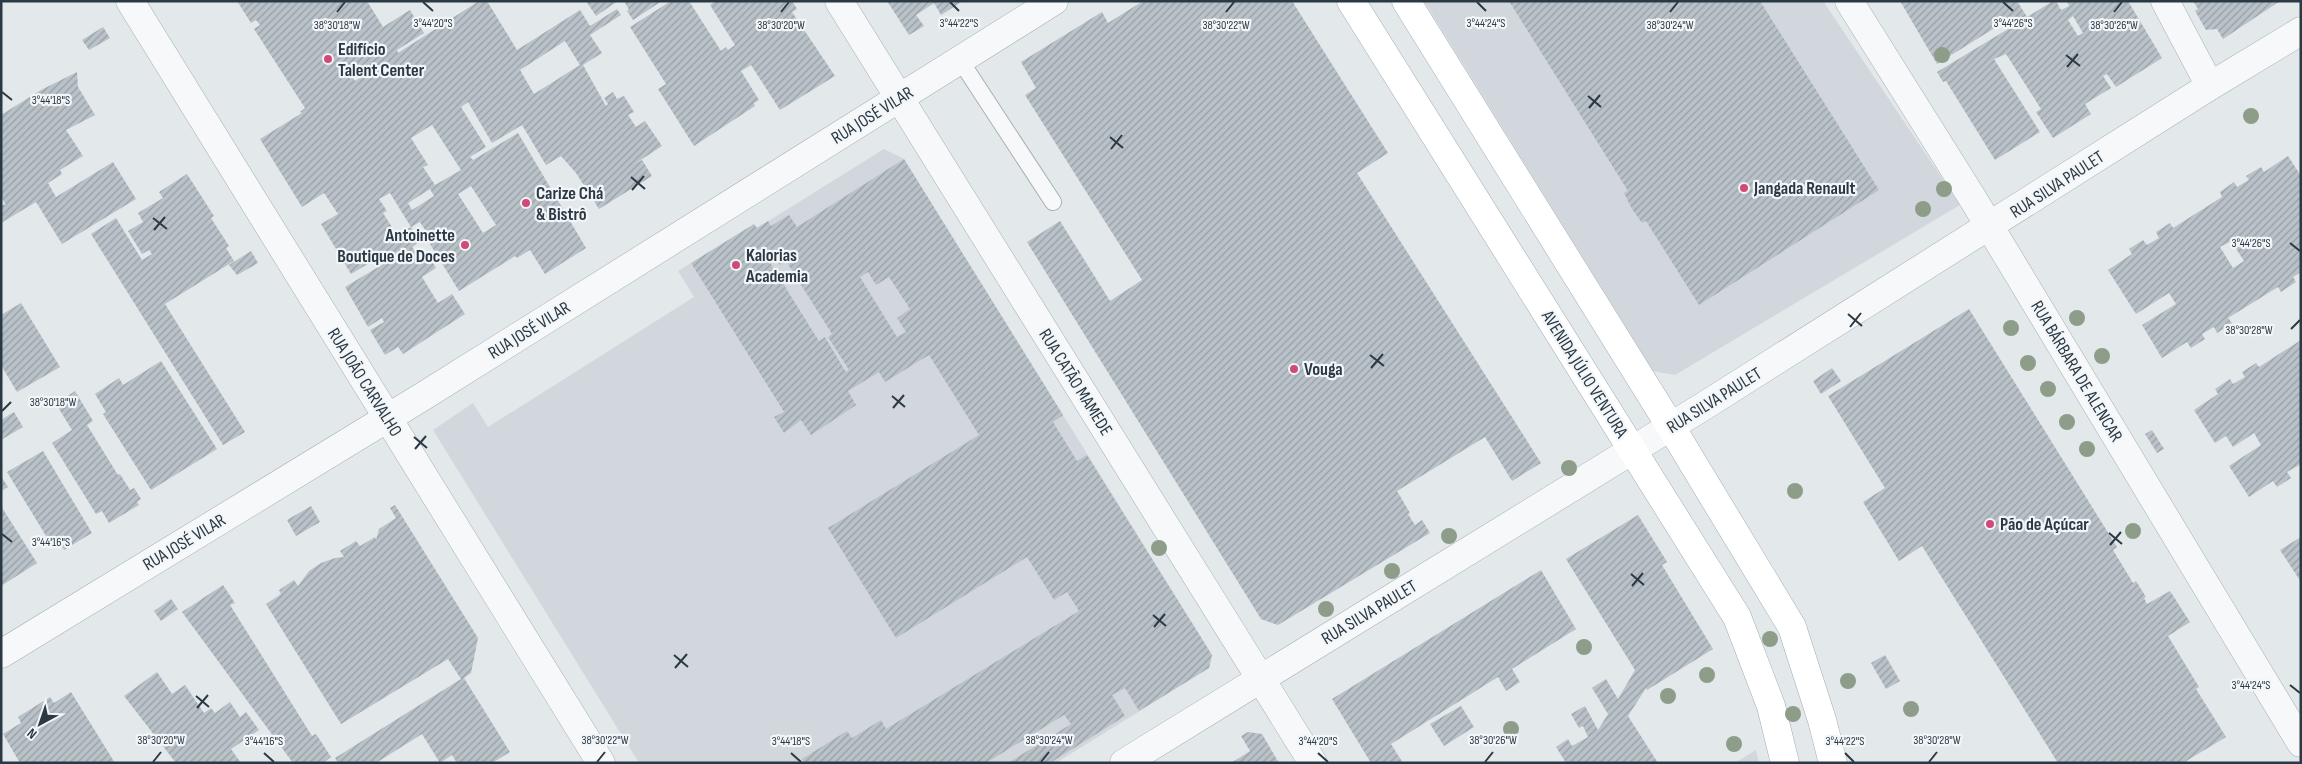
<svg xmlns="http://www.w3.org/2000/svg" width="2302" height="764" viewBox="0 0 2302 764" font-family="'Sofia Sans Condensed',sans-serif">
	<defs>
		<pattern id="building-hatch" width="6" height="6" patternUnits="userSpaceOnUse" patternTransform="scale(1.25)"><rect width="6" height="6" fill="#bac2c9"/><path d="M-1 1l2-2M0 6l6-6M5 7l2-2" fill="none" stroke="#979fa5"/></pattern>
	</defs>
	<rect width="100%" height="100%" fill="#e3e8eb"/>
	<g fill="#d1d7dd">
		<polygon points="1424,1 1823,1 1960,205 1675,375 1653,371"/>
		<polygon points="884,149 904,159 1212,655 1209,668 1056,763 639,763 433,430 473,403 488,427 694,297 678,271 691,263 784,412 846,372 825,337 819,341 766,256 772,252 757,228"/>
		<polygon points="1756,750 1759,763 1735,763"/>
	</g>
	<g fill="url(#building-hatch)" fill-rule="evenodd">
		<path d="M237 1H367L383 27 410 10 424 33 397 50 398 53 479 1H487L517 50 580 10 590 26 617 9 621 15 590 35 602 53 583 65 606 106 608 104 604 98 613 92 617 99 624 96 634 112 628 115 636 127 645 121 662 146 636 163 642 160 652 176 599 209 576 173 561 156 546 165 522 125 492 143 468 102 461 107 486 147 470 157 473 160 518 133 586 248 545 274 530 250 517 258 515 256 459 291 430 244 433 242 420 222 411 227 390 193 379 199 387 211 383 213 397 235 411 227 420 241 412 247 420 259 428 254 436 268 422 277 438 303 452 294 465 314 403 354 398 347 385 355 370 330 384 322 382 318 368 327 345 287 385 263 381 256 351 274 321 224 338 214 324 193 302 207 260 139 302 113 300 112 305 108 254 29 260 25 256 20 251 23ZM565 41 580 65 534 94 520 70ZM372 67 374 69 355 81 353 78ZM432 125 461 170 435 185 423 167 428 165 411 138ZM471 186 496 225 483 233 458 194ZM430 189 434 196 412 210 408 203Z"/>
		<polygon points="586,1 618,1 596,16"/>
		<polygon points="624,1 662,1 633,20 627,11 629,10"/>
		<polygon points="671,1 689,1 721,51 726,47 728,50 735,45 710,5 716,1 792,1 797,9 792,12 835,76 780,110 751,65 741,71 759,100 754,103 755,106 694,146 658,89 666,84 630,27"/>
		<polygon points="887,1 963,1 941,15 934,3 916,15 924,26 909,35"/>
		<polygon points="1143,1 1292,1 1388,153 1357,173 1541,463 1512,481 1485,437 1397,491 1410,513 1408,514 1415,525 1422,520 1430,533 1278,625 1261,619 1027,242 1060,221 1110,301 1142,280 1025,95 1036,88 1021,62 1102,12 1108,23"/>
		<polygon points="1509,1 1760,1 1879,190 1699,305 1646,221 1642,223 1632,209 1624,193 1628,191"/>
		<path d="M1900 1H2017L2027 17 2053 1H2056L2061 10 2069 6 2067 1H2128L2162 58 2116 87 2107 74 2103 76 2111 88 2085 104 2091 114 2053 138 2036 112 2041 109 2006 54 1994 59 2040 132 1995 160 1946 81 1943 82 1937 72 2013 26 2009 19 1937 64ZM2073 16 2083 33 2078 36 2068 20Z"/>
		<polygon points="2193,1 2280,1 2223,39 2217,29 2206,30 2195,11 2198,9"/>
		<polygon points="103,27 110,38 89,50 82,40"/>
		<polygon points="77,72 78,87 95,115 66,130 83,156 60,170 62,174 48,183 56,197 113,162 136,199 62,244 36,202 1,223 1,204 6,205 1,197 1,115 41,90"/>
		<path d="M2288 156 2301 176V194L2299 195 2301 198V272L2293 277 2296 282 2281 292 2278 287 2228 318 2232 323 2217 333 2214 327 2202 334 2205 339 2191 348 2187 342 2162 358 2142 325 2176 304 2169 293 2136 314 2108 270 2132 254 2129 249 2143 240 2147 245 2159 238 2156 232 2170 223 2173 228 2222 197 2220 192 2234 182 2237 187 2249 180 2246 176 2261 167 2264 172ZM2231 241 2244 261 2233 268 2220 247Z"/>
		<path d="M904 159 1063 415 1053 422 1077 461 1087 455 1212 655 1209 668 1139 711 1125 688 1112 695 1125 716 1050 763H1008L1071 724 1064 715 986 763H804L802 759 847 731 852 738 881 720 886 729 1079 611 1067 592 1054 600 1027 557 896 638 828 528 979 435 929 355 885 382 879 372 848 391 856 405 811 435 801 420 784 433 774 417 784 412 691 263 754 224 757 228 768 221 771 226 789 215 797 227ZM772 252 780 265 786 261 832 334 828 337 849 370 846 372 825 337 819 341 766 256ZM868 272 876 285 889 277 910 309 897 318 906 332 897 337 860 277Z"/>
		<polygon points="187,174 214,216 211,218 229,246 226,248 234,261 165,304 245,432 223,445 91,234 116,218 142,260 152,254 149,250 142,254 128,231 143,222 138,213 163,198 159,192"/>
		<polygon points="251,251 258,263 237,275 229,265"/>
		<polygon points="21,303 60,367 17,392 1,365 1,315"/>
		<polygon points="1969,309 2117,547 2113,550 2133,583 2136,581 2146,597 2144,598 2147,604 2170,591 2190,622 2168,636 2199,687 2196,689 2226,737 2183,763 2058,763 1922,546 1899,561 1863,502 1885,488 1828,396"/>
		<polygon points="2301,340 2301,464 2287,472 2291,478 2277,487 2273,481 2249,497 2229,466 2261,445 2254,433 2233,447 2226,436 2215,443 2194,410 2218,394 2215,389 2230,379 2233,384 2245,377 2242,372 2256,363 2259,367"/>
		<polygon points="161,361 217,449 151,490 103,414 106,412 95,394 119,378 123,385"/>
		<polygon points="1832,368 1841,381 1821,394 1813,381"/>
		<polygon points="75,391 93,421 87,425 118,475 120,474 130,490 134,488 141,499 137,502 139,505 109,523 102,511 96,514 52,443 72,430 56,404"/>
		<polygon points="14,412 23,427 1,440 1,420"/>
		<polygon points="2152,430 2164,449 2157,453 2145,434"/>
		<polygon points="43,451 92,533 64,550 57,539 51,544 7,472"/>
		<polygon points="1,476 8,487 1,491"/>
		<polygon points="395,505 478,638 471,673 464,678 510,752 492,763 457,763 452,755 440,763 422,734 376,763 338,763 335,758 461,679 448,659 341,724 266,604 281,594 279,590 294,580 298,586 309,571 321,563 335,558 344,557 340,551 356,541 360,546 375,537 376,540 379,529 396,518 390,508"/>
		<polygon points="1,506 37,563 1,586"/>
		<polygon points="311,506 320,522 296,536 287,520"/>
		<polygon points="1638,515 1667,562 1662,565 1713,649 1647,690 1646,688 1628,716 1658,763 1566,763 1556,747 1568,739 1572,746 1588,737 1583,726 1579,728 1571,714 1585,706 1598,730 1608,714 1592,688 1606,679 1618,699 1635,670 1566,559"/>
		<polygon points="2301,537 2301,582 2280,550"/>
		<polygon points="1541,570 1576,629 1512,669 1520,682 1506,691 1498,677 1391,744 1403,763 1371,763 1332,699"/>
		<polygon points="223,585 235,603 230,605 312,736 316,734 331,757 323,763 293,763 182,612"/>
		<polygon points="171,599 178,609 161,621 154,611"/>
		<polygon points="1885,655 1900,681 1886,689 1871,663"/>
		<polygon points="157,672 172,694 185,685 204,713 211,708 215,713 230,702 240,717 246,712 259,730 231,749 241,763 176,763 124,696"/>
		<polygon points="71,692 115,763 20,763 3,734 21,723 18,717 50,697 54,703"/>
		<polygon points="1461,706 1474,727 1444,746 1430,724"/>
		<polygon points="1248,732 1262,734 1279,763 1231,763 1250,751 1241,736"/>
	</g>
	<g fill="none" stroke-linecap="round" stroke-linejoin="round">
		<defs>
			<polyline id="service" points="960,60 1053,202"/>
			<g id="minor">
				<polyline points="130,1 601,763"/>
				<polyline points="839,1 1313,763"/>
				<polyline points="1849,1 1973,199 2301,743"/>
				<polyline points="2165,1 2210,86"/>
				<polyline points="1,654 422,397 1054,1"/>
				<polyline points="1124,763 1704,406 2210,86 2301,31"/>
			</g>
			<g id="primary">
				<polyline points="1351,1 1737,617 1771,706 1785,763"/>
				<polyline points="1406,1 1671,427 1792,627 1822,720 1833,763"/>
			</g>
		</defs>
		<use href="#service" stroke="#a8b0b6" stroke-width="18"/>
		<use href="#minor" stroke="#a8b0b6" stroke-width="29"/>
		<use href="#primary" stroke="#a2aeb7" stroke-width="29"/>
		<use href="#service" stroke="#f6f8f9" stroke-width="16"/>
		<use href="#minor" stroke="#f6f8f9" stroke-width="28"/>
		<use href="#primary" stroke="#fff" stroke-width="28"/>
	</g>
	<g fill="#8d9d89">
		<circle cx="1942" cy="55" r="8"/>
		<circle cx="2251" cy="116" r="8"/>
		<circle cx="1944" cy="189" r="8"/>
		<circle cx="1923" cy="209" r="8"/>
		<circle cx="2077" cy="318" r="8"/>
		<circle cx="2011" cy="328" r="8"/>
		<circle cx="2102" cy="356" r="8"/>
		<circle cx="2028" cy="363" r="8"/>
		<circle cx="2048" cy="389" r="8"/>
		<circle cx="2067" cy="422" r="8"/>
		<circle cx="2087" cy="449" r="8"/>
		<circle cx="1569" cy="468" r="8"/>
		<circle cx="1795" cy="491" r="8"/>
		<circle cx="2133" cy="531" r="8"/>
		<circle cx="1449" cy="536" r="8"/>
		<circle cx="1159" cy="548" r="8"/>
		<circle cx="1392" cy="571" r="8"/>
		<circle cx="1326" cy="609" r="8"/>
		<circle cx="1770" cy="639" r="8"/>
		<circle cx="1584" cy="647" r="8"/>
		<circle cx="1707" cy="675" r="8"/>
		<circle cx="1848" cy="681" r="8"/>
		<circle cx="1668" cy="696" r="8"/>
		<circle cx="1911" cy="709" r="8"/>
		<circle cx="1793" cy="714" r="8"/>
		<circle cx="1511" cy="729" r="8"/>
		<circle cx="1734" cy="744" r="8"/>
	</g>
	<path fill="none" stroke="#2b3944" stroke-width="2" d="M423 2 433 11M950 2 959 11M1477 2 1486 11M2003 2 2013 11M337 12 345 2M781 12 789 2M1226 12 1234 2M1670 12 1678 2M2114 12 2122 2M2066 55 2080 66M2067 67 2078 54M2 92 12 100M1588 96 1601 107M1589 108 1600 95M1110 137 1123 148M1111 149 1122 135M631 177 645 189M632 190 644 176M153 218 167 229M154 230 165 217M2290 243 2300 251M1848 314 1862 326M1850 327 1861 313M2291 329 2300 320M1370 355 1384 366M1371 368 1383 354M892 396 905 407M893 408 904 395M2 411 11 402M414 437 427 448M415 449 426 436M2109 533 2122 544M2 534 12 542M2110 545 2121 532M1631 574 1644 585M1632 586 1643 573M1153 615 1166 626M1154 627 1165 614M674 655 688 667M675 668 687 654M2290 685 2300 693M196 696 209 707M197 708 208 695M264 753 274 762M791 753 801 762M1318 753 1328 762M1845 753 1854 762M153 762 161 752M597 762 605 752M1041 762 1049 752M1485 762 1493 752M1929 762 1937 752"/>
	<g fill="#cf4a77" stroke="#f3f6f8" stroke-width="2">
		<circle cx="328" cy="59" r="5"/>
		<circle cx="1744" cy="188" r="5"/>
		<circle cx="526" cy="203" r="5"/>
		<circle cx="465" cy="245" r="5"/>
		<circle cx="736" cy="265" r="5"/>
		<circle cx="1294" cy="369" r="5"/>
		<circle cx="1990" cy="524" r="5"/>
	</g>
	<g text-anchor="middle" stroke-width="4.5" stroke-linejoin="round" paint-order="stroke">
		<g font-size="18" font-weight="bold" fill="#2b3944" stroke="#f3f6f8" text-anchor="start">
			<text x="338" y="55">Edifício<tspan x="338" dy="21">Talent Center</tspan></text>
			<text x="1754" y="194">Jangada Renault</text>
			<text x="536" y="199">Carize Chá<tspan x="536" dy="21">&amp; Bistrô</tspan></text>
			<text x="455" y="241" text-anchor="end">Antoinette<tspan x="455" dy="21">Boutique de Doces</tspan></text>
			<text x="746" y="261">Kalorias<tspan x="746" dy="21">Academia</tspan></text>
			<text x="1304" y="375">Vouga</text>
			<text x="2000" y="530">Pão de Açúcar</text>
		</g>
		<g font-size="18" fill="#2b3944" stroke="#f3f6f8">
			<text transform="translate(872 115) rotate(-32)" y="6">RUA JOSÉ VILAR</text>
			<text transform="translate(2057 184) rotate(-33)" y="6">RUA SILVA PAULET</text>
			<text transform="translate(529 330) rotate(-32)" y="6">RUA JOSÉ VILAR</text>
			<text transform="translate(2077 371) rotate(59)" y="6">RUA BÁRBARA DE ALENCAR</text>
			<text transform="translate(1585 374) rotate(58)" y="6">AVENIDA JÚLIO VENTURA</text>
			<text transform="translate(365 382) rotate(58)" y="6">RUA JOÃO CARVALHO</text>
			<text transform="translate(1076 382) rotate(58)" y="6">RUA CATÃO MAMEDE</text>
			<text transform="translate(1714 400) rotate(-32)" y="6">RUA SILVA PAULET</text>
			<text transform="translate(184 542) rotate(-31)" y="6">RUA JOSÉ VILAR</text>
			<text transform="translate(1369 612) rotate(-31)" y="6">RUA SILVA PAULET</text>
		</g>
	</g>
	<g font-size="12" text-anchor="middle" fill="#2b3944" stroke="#f3f6f8" stroke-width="4.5" stroke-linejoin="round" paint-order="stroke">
		<text x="433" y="27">3°44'20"S</text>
		<text x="959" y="27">3°44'22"S</text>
		<text x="1486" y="27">3°44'24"S</text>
		<text x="2013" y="27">3°44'26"S</text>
		<text x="337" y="29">38°30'18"W</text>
		<text x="781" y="29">38°30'20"W</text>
		<text x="1226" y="29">38°30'22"W</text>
		<text x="1670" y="29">38°30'24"W</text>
		<text x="2114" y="29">38°30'26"W</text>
		<text x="51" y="104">3°44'18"S</text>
		<text x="2251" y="247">3°44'26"S</text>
		<text x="2249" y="334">38°30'28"W</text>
		<text x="53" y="406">38°30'18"W</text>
		<text x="51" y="546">3°44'16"S</text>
		<text x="2251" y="689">3°44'24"S</text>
		<text x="161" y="744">38°30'20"W</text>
		<text x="605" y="744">38°30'22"W</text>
		<text x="1049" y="744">38°30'24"W</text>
		<text x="1493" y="744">38°30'26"W</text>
		<text x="1937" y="744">38°30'28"W</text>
		<text x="264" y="745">3°44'16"S</text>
		<text x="791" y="745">3°44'18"S</text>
		<text x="1318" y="745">3°44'20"S</text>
		<text x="1845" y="745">3°44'22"S</text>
	</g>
	<rect width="2302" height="764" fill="none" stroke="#2b3944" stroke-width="5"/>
	<g transform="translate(40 724) rotate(220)" stroke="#f3f6f8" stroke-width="4" paint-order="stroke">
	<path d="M0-4L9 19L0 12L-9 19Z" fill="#2b3944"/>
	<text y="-8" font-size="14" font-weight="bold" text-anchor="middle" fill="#2b3944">N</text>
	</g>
</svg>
